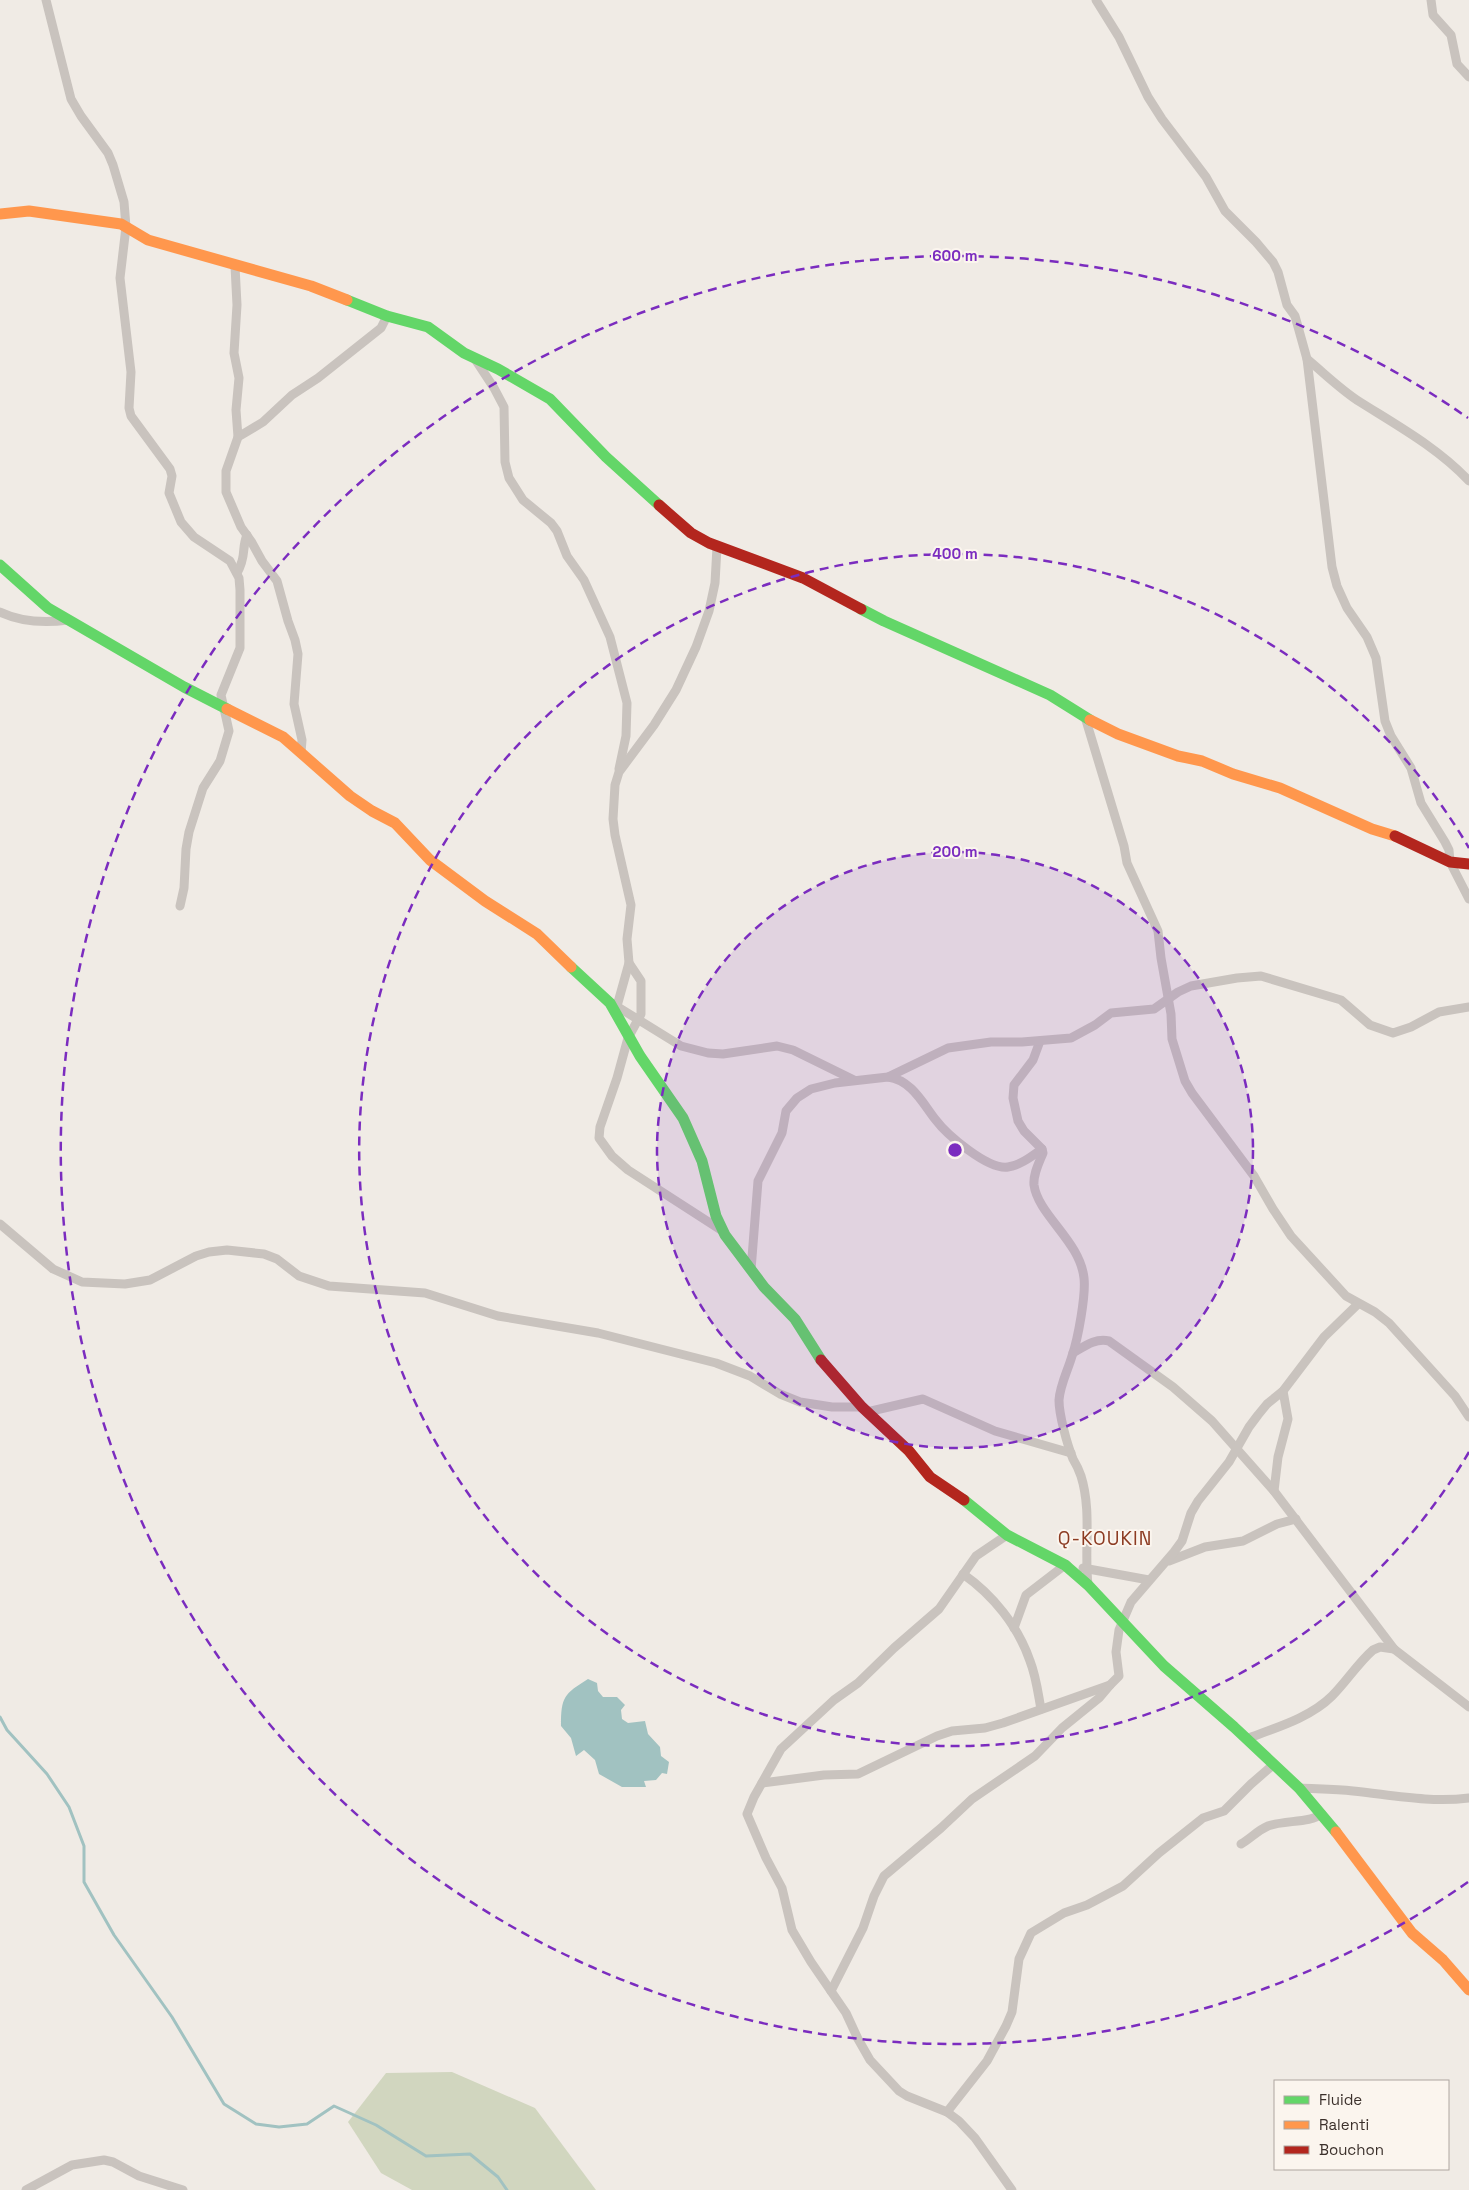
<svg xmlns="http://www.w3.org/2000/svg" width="1469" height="2190" viewBox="0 0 1469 2190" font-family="'Space Grotesk',sans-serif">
	<rect width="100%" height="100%" fill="#f0ebe5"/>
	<polygon fill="#d1d6bf" points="452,2072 535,2108 596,2190 412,2190 381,2173 348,2122 386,2073"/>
	<path fill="#a1c2c1" d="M588 1679 597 1683 598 1691 603 1697H617L625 1705 621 1710 622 1719 628 1723 645 1721 648 1734 660 1747 661 1756 669 1762 667 1774 662 1773 656 1780 644 1781 646 1787H622L599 1774 595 1760 584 1750 576 1756 571 1738 561 1726C561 1697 564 1694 588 1679Z"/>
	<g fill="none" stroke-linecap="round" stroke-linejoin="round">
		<polyline stroke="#a1c2c1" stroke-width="3" points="0,1717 7,1730 47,1774 69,1807 84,1846 84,1882 114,1935 172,2017 224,2104 256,2124 279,2127 307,2124 334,2106 376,2125 426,2156 470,2154 498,2177 507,2190"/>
		<g stroke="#c9c3be" stroke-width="9">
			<polyline points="46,0 71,99 81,116 108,153 113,165 124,202 126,227 120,278 131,372 129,408 131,416 170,469 172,476 169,493 181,522 194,537 230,561 239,578 240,590 240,648 221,695 229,731 220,761 203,788 189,832 186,849 184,888 180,906"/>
			<polyline points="1096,0 1119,37 1148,97 1162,119 1206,177 1225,211 1256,242 1273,262 1278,272 1287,305 1295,316 1307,359 1332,567 1337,586 1347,608 1367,637 1376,658 1385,721 1391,736 1411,768 1421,803 1445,842 1449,850 1450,862 1469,899"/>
			<polyline points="1431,0 1433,15 1451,35 1457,64 1469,77"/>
			<polyline points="235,266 237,305 234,353 239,378 236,410 238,437 226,471 226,492 241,527 251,541 262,561 277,581 288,621 295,640 298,654 294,704 302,740 301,753"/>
			<polyline points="475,359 494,388 504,407 505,462 509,478 523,500 551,523 557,531 567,556 584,580 610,637 627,703 626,736 619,769"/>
			<path d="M1307 359C1324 373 1341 390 1360 402 1398 426 1438 448 1469 481"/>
			<polyline points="238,437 263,422 292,395 318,378 381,328 387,316"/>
			<path d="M237 573C247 555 241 550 247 535"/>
			<path d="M0 612C21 622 45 623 68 620"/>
			<polyline points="1085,717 1124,846 1127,863 1158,931 1161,958 1171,1014 1172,1039 1185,1081 1192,1093 1254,1176 1273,1209 1291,1236 1346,1296 1375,1312 1389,1323 1455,1396 1469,1417"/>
			<polyline points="629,963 641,981 641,1014 628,1038 617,1078 600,1127 599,1138 612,1156 628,1170 721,1230"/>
			<polyline points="613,1004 681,1046 708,1053 723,1054 777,1046 793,1050 854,1080"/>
			<polyline points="617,1006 629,963 627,939 631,905 615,835 613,819 615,785 619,772 654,725 676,690 696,647 709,611 715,583 717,547"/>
			<path d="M1040 1041 1033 1060 1014 1085 1013 1098 1018 1121 1024 1131 1042 1149 1043 1153C1039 1163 1033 1174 1034 1185 1038 1215 1080 1241 1084 1278 1086 1295 1078 1339 1072 1356 1068 1370 1060 1385 1059 1400 1059 1415 1067 1444 1073 1459 1076 1464 1079 1470 1081 1476 1092 1511 1084 1549 1088 1585"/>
			<path d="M888 1077C911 1080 922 1102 935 1119 947 1135 988 1170 1008 1167 1021 1165 1032 1156 1042 1149"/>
			<polyline points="0,1224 53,1269 82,1282 125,1284 150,1280 196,1256 209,1252 227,1250 264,1254 277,1259 299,1276 329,1286 425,1293 498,1316 598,1333 716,1363 750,1376 780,1394 800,1402 832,1407 862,1407"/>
			<polyline points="751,1270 758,1181 782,1133 786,1111 797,1098 811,1089 835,1083 888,1077 948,1048 991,1042 1022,1042 1071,1038 1095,1025 1111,1013 1154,1009 1178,992 1191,986 1237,978 1261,976 1341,1000 1370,1025 1393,1033 1411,1027 1439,1012 1469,1007"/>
			<path d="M1073 1353C1085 1346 1095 1338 1109 1341L1173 1387 1212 1421 1274 1491 1394 1649 1469 1707"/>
			<polyline points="867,1412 923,1399 995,1431 1071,1453"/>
			<polyline points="1274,1491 1278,1457 1288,1419 1283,1391"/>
			<polyline points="1007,1535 976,1556 939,1609 894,1648 858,1683 834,1700 781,1749 754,1797 747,1814 766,1858 782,1888 792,1930 811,1962 846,2013 858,2039 870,2060 899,2091 907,2096 947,2112 959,2121 975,2138 1012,2190"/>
			<polyline points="1169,1561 1205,1547 1243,1541 1277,1524 1296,1519"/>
			<polyline points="1083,1568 1149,1580"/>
			<path d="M963 1574C993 1595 1018 1626 1030 1661 1036 1676 1038 1693 1041 1709"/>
			<polyline points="1014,1628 1026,1595 1065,1565 1067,1565"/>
			<path d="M1246 1739C1275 1728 1310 1718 1332 1696 1347 1681 1358 1663 1373 1650L1380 1647 1394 1649"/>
			<polyline points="762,1783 824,1775 858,1774 937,1736 952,1731 985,1728 1003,1723 1110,1685 1119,1676 1116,1652 1119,1630 1131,1602 1174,1552 1182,1541 1191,1513 1198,1501 1229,1462 1249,1427 1258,1415 1267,1404 1283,1391 1324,1337 1358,1304"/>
			<path d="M1299 1788C1317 1789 1335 1789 1353 1791 1392 1795 1430 1803 1469 1798"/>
			<path d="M1241 1844C1250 1839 1258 1830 1268 1826 1284 1820 1310 1823 1322 1814"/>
			<polyline points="831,1991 863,1928 874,1896 884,1876 941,1828 972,1799 1035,1756 1062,1728 1099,1698 1110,1685"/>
			<polyline points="947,2112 987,2061 1006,2026 1012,2012 1019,1959 1031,1933 1064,1913 1087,1905 1123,1886 1159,1853 1203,1818 1224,1811 1251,1784 1273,1765"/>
			<polyline points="26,2190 72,2165 104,2160 113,2162 139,2176 183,2190"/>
		</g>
		<g stroke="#63d668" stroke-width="11">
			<polyline points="347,300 387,316 428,327 464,353 498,369 550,399 606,457 659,505"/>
			<polyline points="0,565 48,608 184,687 227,709"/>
			<polyline points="861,609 884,621 1050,695 1090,720"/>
			<polyline points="571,967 610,1003 640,1056 683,1118 702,1161 716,1216 725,1235 764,1287 795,1319 821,1360"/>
			<polyline points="964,1500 1007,1535 1065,1565 1088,1585 1164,1666 1234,1727 1299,1788 1336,1832"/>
		</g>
		<g stroke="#ff974d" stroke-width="11">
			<polyline points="0,214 29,211 121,224 148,240 311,286 347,300"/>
			<polyline points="227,709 283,737 350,796 372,811 395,823 430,860 485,901 537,934 571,967"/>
			<polyline points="1090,720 1118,734 1178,756 1202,761 1233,774 1280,788 1372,829 1395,836"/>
			<polyline points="1336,1832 1412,1933 1443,1960 1469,1990"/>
		</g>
		<g stroke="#b3261e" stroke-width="11">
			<polyline points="659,505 691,533 709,543 803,578 861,609"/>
			<polyline points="1395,836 1450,862 1469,864"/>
			<polyline points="821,1360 862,1407 909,1451 930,1477 964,1500"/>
		</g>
	</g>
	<circle cx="955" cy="1150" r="298" fill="#7b2cbf" fill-opacity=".12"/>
	<g fill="none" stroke="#7b2cbf" stroke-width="2.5" stroke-dasharray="9 6">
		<circle cx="955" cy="1150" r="298"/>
		<path d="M1469 1452A596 596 0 1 1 1469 848"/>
		<path d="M1468 1882A894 894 0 1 1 1468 418"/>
	</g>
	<g text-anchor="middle" stroke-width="4" stroke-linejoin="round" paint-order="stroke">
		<g font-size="19" letter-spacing="1" fill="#8c3b22" stroke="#fbf5ee">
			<text x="1105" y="1545">Q-KOUKIN</text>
		</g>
	</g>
	<circle cx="955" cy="1150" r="8" fill="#7b2cbf" stroke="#fbf5ee" stroke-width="2.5"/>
	<g font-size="15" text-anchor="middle" font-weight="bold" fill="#7b2cbf" stroke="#fbf5ee" stroke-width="4" stroke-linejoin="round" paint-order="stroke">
		<text x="955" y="261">600 m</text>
		<text x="955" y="559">400 m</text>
		<text x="955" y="857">200 m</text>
	</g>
	<rect x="1274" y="2080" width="175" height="90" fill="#fbf5ee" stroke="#aea6a0"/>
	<rect x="1284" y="2096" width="25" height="8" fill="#63d668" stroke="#aea6a0"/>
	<text x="1319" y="2105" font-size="15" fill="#3b302b">Fluide</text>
	<rect x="1284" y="2121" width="25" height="8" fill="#ff974d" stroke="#aea6a0"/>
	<text x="1319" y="2130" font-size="15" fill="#3b302b">Ralenti</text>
	<rect x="1284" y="2146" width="25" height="8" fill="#b3261e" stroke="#aea6a0"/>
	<text x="1319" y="2155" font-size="15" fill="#3b302b">Bouchon</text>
</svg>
